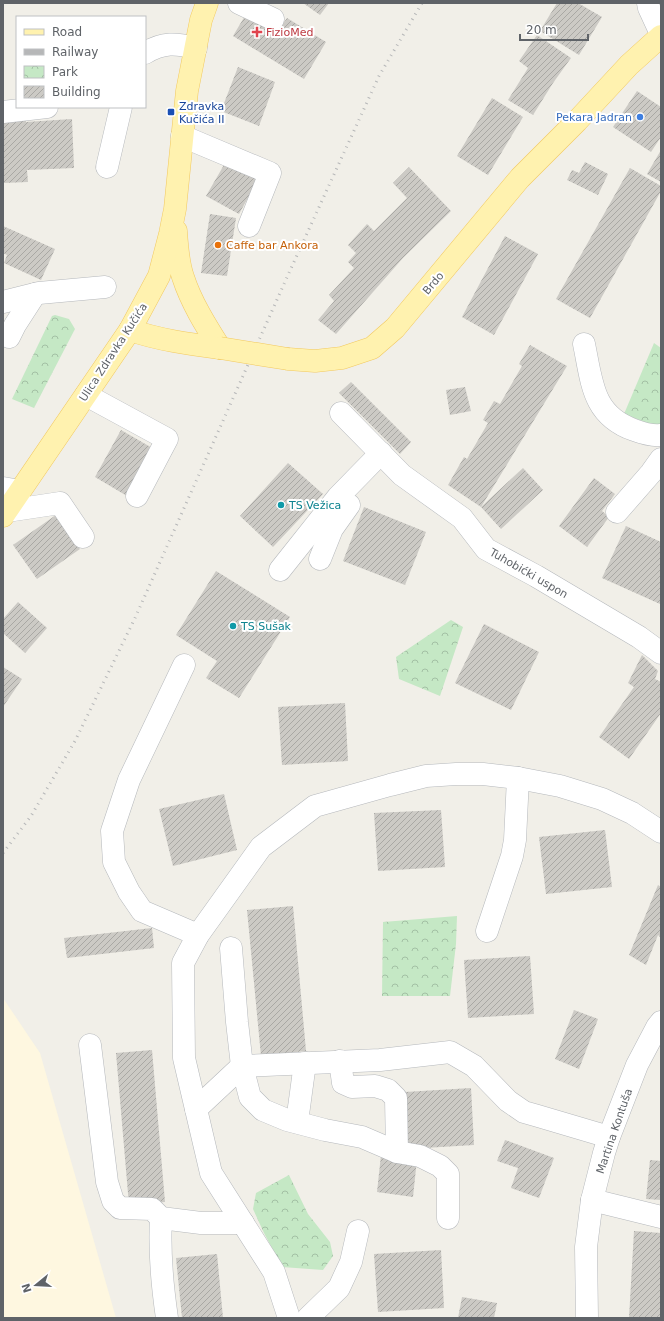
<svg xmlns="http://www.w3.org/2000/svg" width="664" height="1321" viewBox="0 0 664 1321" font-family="'DejaVu Sans',sans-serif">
	<defs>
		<pattern id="park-crowns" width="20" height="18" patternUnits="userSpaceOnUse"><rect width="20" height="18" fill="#c5e8c5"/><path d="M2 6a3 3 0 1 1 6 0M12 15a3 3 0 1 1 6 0" fill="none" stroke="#a3c0a4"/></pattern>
		<pattern id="building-hatch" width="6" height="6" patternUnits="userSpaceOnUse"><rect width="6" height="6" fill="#cccac5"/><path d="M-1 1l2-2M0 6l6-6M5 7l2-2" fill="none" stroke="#a9a8a4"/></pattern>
	</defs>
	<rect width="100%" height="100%" fill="#f1efe8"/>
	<polygon fill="#fef7e0" points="3,998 40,1053 116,1318 3,1318"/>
	<g fill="url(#park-crowns)">
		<polygon points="55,315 69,319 75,329 34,408 12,399 52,316"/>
		<polygon points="654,343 661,348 661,425 660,428 624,414"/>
		<polygon points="451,620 463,627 440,696 399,679 396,657"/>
		<polygon points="457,916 456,944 450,996 382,996 383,922"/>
		<polygon points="289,1175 308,1214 330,1242 333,1256 323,1270 282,1267 264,1233 253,1209 256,1193"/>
	</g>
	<g fill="url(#building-hatch)">
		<polygon points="303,3 329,3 320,15"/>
		<polygon points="557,3 578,3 602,17 579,55 540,31"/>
		<polygon points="249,9 280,28 287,18 326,42 304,79 233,36"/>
		<polygon points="537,35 571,58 553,83 533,115 508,100 528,68 519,61"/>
		<polygon points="238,67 275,82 259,126 221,111"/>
		<polygon points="637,91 661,107 661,137 651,152 613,127"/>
		<polygon points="492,98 523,117 488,175 457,156"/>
		<polygon points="26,116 26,122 72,119 74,168 27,170 28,182 3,183 3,118"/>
		<polygon points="661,150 661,182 647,174"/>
		<polygon points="228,158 260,176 239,214 206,196"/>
		<polygon points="585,162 608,174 598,195 567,180 572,170 579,173"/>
		<polygon points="409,167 451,211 403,258 336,334 318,320 334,301 329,295 354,268 348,262 356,253 348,245 367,224 374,231 407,198 393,183"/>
		<polygon points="630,168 661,186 661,191 590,318 556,299"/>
		<polygon points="210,214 236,218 227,276 201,273"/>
		<polygon points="3,226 55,249 41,280 4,263 7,255 3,253"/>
		<polygon points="505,236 538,254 494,335 462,317"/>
		<polygon points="530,345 567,366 481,507 448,485 464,457 467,459 488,423 483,420 494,401 500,404 522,366 519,364"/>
		<polygon points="351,382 411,442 400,454 339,393"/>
		<polygon points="465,387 471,411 450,415 446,390"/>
		<polygon points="121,430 154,449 127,496 95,477"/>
		<polygon points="288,463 323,494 273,547 240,516"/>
		<polygon points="523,468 543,490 501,529 481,507"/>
		<polygon points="594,478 615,494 602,511 609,517 587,547 559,526"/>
		<polygon points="364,507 426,532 405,585 343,561"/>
		<polygon points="56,515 80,549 37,579 13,545"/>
		<polygon points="626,526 661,542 660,604 602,578"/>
		<polygon points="216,571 290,617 239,698 206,678 217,661 176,635"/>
		<polygon points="18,602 47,628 25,653 3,633 3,619"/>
		<polygon points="484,624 539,652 511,710 455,683"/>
		<polygon points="642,655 658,671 655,679 661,682 661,713 629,759 599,737 634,687 628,683"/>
		<polygon points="3,667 22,679 3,707"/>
		<polygon points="345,703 348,761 282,765 278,707"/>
		<polygon points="224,794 237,850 173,866 159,809"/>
		<polygon points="441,810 445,867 378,871 374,813"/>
		<polygon points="605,830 612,887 546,894 539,837"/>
		<polygon points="658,885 661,887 661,938 658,935 646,965 629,955"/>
		<polygon points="293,906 306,1051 261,1056 247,910"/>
		<polygon points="152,928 154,948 67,958 64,938"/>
		<polygon points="530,956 534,1014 468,1018 464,960"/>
		<polygon points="574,1010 598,1019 579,1069 555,1059"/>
		<polygon points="152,1050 165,1202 129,1205 116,1053"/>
		<polygon points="471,1088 474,1145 408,1149 405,1092"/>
		<polygon points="505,1140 554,1158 539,1198 511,1188 518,1168 497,1161"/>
		<polygon points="381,1155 417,1159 413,1197 377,1192"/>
		<polygon points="650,1160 661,1161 661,1200 646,1199"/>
		<polygon points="634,1231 661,1233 661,1318 629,1318"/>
		<polygon points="441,1250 444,1308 378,1312 374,1254"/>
		<polygon points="217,1254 223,1318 182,1318 176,1258"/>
		<polygon points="462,1297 497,1303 494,1318 458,1318"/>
	</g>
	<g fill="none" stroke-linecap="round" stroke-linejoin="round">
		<defs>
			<g id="minor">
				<polyline points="239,3 273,19"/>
				<polyline points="648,3 649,8 661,34"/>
				<path d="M145 53C163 42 176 43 196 48"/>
				<polyline points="3,112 47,107"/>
				<polyline points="182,136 270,173 249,226"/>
				<polyline points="107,167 121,107"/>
				<polyline points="3,302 39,293 105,287"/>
				<polyline points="9,337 15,325 35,294"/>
				<path d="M584 344C592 382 592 415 634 430 642 433 652 436 661 435"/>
				<polyline points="86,395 167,439 137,496"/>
				<polyline points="341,413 402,475 462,518 486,549 536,576 639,637 661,653"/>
				<polyline points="3,488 20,491"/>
				<polyline points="7,511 60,503 83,537"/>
				<polyline points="617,512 651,473 661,459"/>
				<polyline points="320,559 332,529 349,505"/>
				<polyline points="280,570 338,497 381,453"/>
				<polyline points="184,665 129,780 112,831 114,862 129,892 142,911 198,935"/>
				<polyline points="487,931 512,856 515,840 518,778"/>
				<polyline points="231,948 237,1022 242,1066 250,1097 263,1110 287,1120 325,1130 362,1137 397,1152 420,1156 440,1166 448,1174 448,1218"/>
				<polyline points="90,1045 107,1182 113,1201 120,1208 152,1209 161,1218 201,1223 243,1223"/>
				<polyline points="340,1061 343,1083 352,1087 375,1086 388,1090 396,1098 397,1152"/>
				<polyline points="196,1109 242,1066 380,1060 450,1052 474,1066 508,1101 524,1112 538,1116 609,1137"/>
				<polyline points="297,1122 305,1063"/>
				<polyline points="592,1200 661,1217"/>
				<path d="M161 1218C159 1253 162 1284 167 1318"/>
				<polyline points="289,1318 274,1272 211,1173 184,1058 183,963 198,935 261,847 315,806 390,785 426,776 456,774 483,774 518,778 560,786 602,799 632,813 661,832"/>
				<polyline points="308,1318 339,1288 351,1262 358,1231"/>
				<polyline points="587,1318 586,1247 592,1200 604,1153 609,1137 637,1065 657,1027 661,1022"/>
			</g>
			<g id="major">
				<path d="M176 231C177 246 178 263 183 277 191 302 206 326 220 348"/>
				<path d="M130 330C159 340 189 344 220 348"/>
				<polyline points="288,359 315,361 342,358 372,348 395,328 520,178 577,121 629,65 661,36"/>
				<polyline points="3,516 130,330 159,276 170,234 175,209 187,91 201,20 207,3"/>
			</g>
		</defs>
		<use href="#minor" stroke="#b5b8bc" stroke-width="23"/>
		<use href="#major" stroke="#f2c960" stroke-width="23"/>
		<use href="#minor" stroke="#fff" stroke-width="22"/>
		<use href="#major" stroke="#fff2af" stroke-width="22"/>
		<polyline stroke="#b6b7b8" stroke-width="3" stroke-dasharray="1 5" stroke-linecap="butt" points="3,853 31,816 75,741 135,618 288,275 379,76 422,3"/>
		<defs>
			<polyline id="major-bridge" points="220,348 288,359"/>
		</defs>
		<use href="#major-bridge" stroke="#f2c960" stroke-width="23" stroke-linecap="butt"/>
		<use href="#major-bridge" stroke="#fff2af" stroke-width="22"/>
	</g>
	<path fill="#e0444e" stroke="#fff" stroke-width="1.5" d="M255 26h4v4h4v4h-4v4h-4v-4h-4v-4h4z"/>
	<rect fill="#1a4fb4" stroke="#fff" stroke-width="1.5" x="167" y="108" width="8" height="8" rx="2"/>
	<circle fill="#3f7fe0" stroke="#fff" stroke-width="1.5" cx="640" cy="117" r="4"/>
	<circle fill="#e8710a" stroke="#fff" stroke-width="1.5" cx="218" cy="245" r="4"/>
	<g fill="#0f9aa8" stroke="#fff" stroke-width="1.5">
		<circle cx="281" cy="505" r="4"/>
		<circle cx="233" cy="626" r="4"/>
	</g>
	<g text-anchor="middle" stroke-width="4" stroke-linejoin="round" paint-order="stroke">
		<g font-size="11" fill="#be3a42" stroke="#fff" text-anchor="start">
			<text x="266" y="36">FizioMed</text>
		</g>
		<g font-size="11" fill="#164399" stroke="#fff" text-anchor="start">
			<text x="179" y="110">Zdravka<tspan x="179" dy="13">Kučića II</tspan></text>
		</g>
		<g font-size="11" fill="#366cbe" stroke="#fff" text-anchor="end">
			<text x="632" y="121">Pekara Jadran</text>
		</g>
		<g font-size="11" fill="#c56008" stroke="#fff" text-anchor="start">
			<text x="226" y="249">Caffe bar Ankora</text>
		</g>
		<g font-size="11" fill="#5f6368" stroke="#fff">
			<text transform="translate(433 283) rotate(-50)" y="4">Brdo</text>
			<text transform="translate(113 352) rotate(-57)" y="4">Ulica Zdravka Kučića</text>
			<text transform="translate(529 573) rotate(30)" y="4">Tuhobićki uspon</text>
			<text transform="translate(614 1131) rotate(-71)" y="4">Martina Kontuša</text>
		</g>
		<g font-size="11" fill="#0d838f" stroke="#fff" text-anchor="start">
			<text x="289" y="509">TS Vežica</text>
			<text x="241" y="630">TS Sušak</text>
		</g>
	</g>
	<rect width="664" height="1321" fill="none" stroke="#5f6368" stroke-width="8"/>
	<rect x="16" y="16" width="130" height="92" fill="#ffffff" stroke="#bfc1c3"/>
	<rect x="24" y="29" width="20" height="6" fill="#fff2af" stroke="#bfc1c3"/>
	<text x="52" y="36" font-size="12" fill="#5f6368">Road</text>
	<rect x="24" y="49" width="20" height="6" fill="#b6b7b8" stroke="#bfc1c3"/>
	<text x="52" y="56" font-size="12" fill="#5f6368">Railway</text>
	<rect x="24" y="66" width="20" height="12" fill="url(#park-crowns)" stroke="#bfc1c3"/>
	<text x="52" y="76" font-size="12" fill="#5f6368">Park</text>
	<rect x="24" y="86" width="20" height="12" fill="url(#building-hatch)" stroke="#bfc1c3"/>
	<text x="52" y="96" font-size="12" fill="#5f6368">Building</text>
	<g transform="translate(36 1285) rotate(252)" stroke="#ffffff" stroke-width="3" paint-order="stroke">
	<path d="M0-3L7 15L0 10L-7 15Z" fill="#5f6368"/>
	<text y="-6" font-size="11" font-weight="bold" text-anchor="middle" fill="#5f6368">N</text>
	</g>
	<path d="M520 34v6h68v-6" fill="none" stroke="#5f6368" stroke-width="2"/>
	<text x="526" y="34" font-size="12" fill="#5f6368" stroke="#ffffff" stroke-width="3" paint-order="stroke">20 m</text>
</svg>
